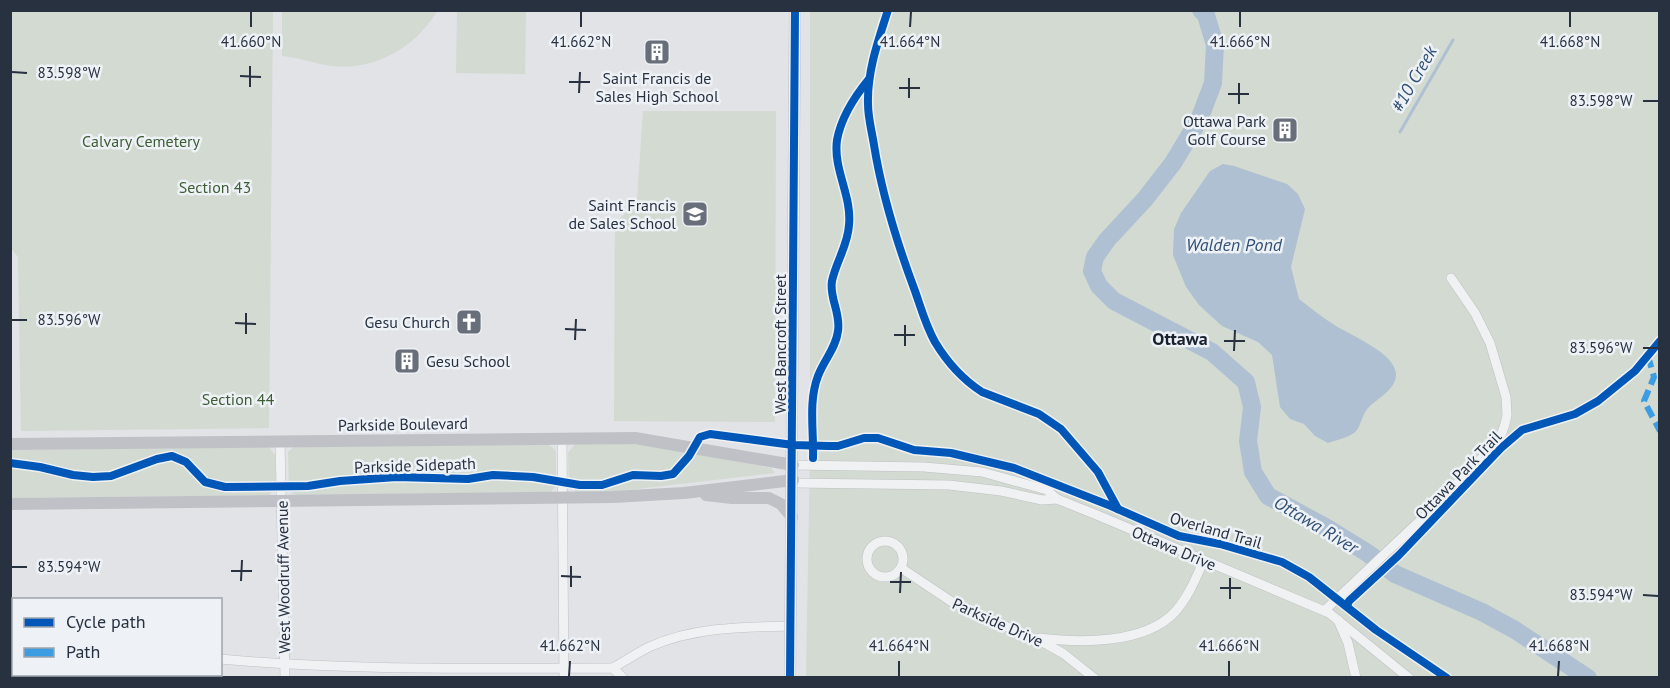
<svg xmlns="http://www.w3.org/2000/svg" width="1670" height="688" viewBox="0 0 1670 688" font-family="'PT Sans',sans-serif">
	<rect width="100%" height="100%" fill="#e1e3e6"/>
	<g fill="#d2dad1">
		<polygon points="10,11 273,11 269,428 21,431 18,257 10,247"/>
		<path d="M282 11V10L437 11C416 47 375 71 332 66 314 64 299 57 282 56Z"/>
		<polygon points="457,11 526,11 525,74 456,73"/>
		<polygon points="810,11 1659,11 1659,677 806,678 810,450"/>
		<polygon points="643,111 776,111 775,422 614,421 615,224 637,200"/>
		<polygon points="548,444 555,450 556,453 556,486 551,492 298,495 292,493 289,489 288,452 294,447"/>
		<polygon points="575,444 629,444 656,446 771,468 775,473 611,492 577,492 569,486 568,453"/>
		<polygon points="269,447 275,455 276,488 269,495 11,498 10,450"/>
	</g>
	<path fill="#afc0d2" d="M1223 164 1234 166 1287 184 1298 194 1305 209 1291 267 1299 299C1311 308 1323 318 1336 326 1352 336 1395 353 1396 374 1396 389 1380 397 1370 406 1363 412 1362 422 1357 430 1352 437 1336 440 1328 443L1315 436 1304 424 1290 419 1280 407 1272 355 1258 342 1222 326 1199 305 1186 287 1173 255 1174 229 1181 213 1210 171Z"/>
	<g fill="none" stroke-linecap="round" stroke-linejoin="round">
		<polyline stroke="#afc0d2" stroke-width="3" points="1400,132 1453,40"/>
		<polyline stroke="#afc0d2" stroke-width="18" points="1201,10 1206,15 1215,45 1213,83 1199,120 1173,163 1145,199 1107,240 1095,257 1092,271 1099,286 1114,301 1212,352 1246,382 1252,407 1248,441 1253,472 1268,496 1327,528 1369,554 1395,574 1482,612 1515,630 1588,678"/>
		<defs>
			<g id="street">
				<polyline points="562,439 564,678"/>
				<polyline points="280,441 285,678"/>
				<polyline points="793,465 924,467 982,472 1047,490 1057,499"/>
				<polyline points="793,483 949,485 1001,491 1042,500 1057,499 1097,515 1329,613 1409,678"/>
				<circle cx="885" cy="559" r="18"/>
				<polyline points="901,568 952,602 1048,645 1064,654 1094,678"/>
				<polyline points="1324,611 1427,514 1487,453 1502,433 1505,424 1507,415 1506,397 1490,343 1475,313 1451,278"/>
				<polyline points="1338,620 1348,643 1356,678"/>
				<polyline points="10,629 14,631"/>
				<path d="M1040 638C1080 643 1144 644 1174 613 1188 598 1196 578 1204 560"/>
				<path d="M220 659C351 671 481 668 613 668L623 678"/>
				<path d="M613 668C625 661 637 653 649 647 693 627 743 627 791 626"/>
				<polyline points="10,672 14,667"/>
			</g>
		</defs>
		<use href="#street" stroke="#bfc1c4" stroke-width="10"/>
		<use href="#street" stroke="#f0f1f3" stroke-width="9"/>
		<g stroke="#bfc1c6" stroke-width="12">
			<polyline points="10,444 635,438 793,465"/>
			<polyline points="706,495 732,498 769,498 781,504 792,517"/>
			<polyline points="10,504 613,497 684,493 793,480"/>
			<polyline points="790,678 795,10"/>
		</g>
		<polyline stroke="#3d9de3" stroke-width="6" stroke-dasharray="12 6" stroke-linecap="butt" points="1648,356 1654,377 1644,401 1660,431"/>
		<defs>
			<g id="cycleway">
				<path d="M888 10C878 41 867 72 868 104 868 118 872 132 874 145 882 195 897 243 915 291 921 308 926 326 935 342 947 362 962 379 982 392L1039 414 1061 429 1098 472 1118 509"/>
				<path d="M813 458C814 432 808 402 818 376 824 360 836 348 838 331 841 313 829 298 832 281 836 262 848 245 849 225 852 195 833 170 837 140 841 118 855 96 869 79"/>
				<polyline points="10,463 40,467 73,475 93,477 111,476 157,459 172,456 186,462 205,482 225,487 308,486 340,481 397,477 468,479 493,475 533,477 580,485 602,485 633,475 661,476 673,474 689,456 700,437 710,434 793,445 829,446 838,446 864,438 878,438 914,450 951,453 1014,468 1111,506 1179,536 1220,544 1282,562 1309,577 1376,630 1447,678"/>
				<polyline points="1347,606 1349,601 1399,555 1501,448 1522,430 1575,414 1598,401 1635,371 1660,341"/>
				<polyline points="790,678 795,10"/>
			</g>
		</defs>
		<use href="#cycleway" stroke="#eef2f6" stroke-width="11"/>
		<use href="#cycleway" stroke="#0057b8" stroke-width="8"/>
	</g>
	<path fill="none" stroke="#273140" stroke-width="2" d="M251 27V12M581 27V12M910 27 911 12M1240 27V12M1570 27V12M12 72 27 73M240 76 261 77M569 82H590M250 87V66M899 88H920M579 93 580 72M1228 94H1249M909 98V78M1643 101H1658M1239 104V83M12 320H27M235 323 256 324M565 329 586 330M246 334V313M894 335H915M575 340 576 319M1224 341H1245M905 346V325M1643 348H1658M1234 351 1235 330M12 567H27M231 571H252M561 576 581 577M241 581 242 560M890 582H911M571 587V566M1220 588H1241M900 593 901 572M1643 595 1658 596M1230 599V578M569 676 570 661M899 676V661M1229 676V661M1558 676 1559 661"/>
	<defs>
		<symbol id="building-square" viewBox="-11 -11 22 22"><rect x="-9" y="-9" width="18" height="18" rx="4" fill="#686f7a" stroke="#eef2f6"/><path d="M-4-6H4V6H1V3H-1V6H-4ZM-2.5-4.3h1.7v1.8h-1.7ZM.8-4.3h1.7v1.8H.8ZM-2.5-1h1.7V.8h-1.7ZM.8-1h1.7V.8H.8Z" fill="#fff"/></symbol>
		<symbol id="school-square" viewBox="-11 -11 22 22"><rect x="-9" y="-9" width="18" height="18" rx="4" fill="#686f7a" stroke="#eef2f6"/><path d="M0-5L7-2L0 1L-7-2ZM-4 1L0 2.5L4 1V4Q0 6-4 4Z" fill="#fff"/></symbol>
		<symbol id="church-square" viewBox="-11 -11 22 22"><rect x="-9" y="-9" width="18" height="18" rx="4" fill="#686f7a" stroke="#eef2f6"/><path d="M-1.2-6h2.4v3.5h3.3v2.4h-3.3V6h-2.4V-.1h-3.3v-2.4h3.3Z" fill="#fff"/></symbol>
	</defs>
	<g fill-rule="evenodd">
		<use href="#building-square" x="642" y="37" width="30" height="30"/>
		<use href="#building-square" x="1270" y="115" width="30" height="30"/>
		<use href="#school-square" x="680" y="199" width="30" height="30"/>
		<use href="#church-square" x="454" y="307" width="30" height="30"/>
		<use href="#building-square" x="392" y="346" width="30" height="30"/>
	</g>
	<g text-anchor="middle" stroke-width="5" stroke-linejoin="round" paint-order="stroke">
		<g font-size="16" fill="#273140" stroke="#eef2f6" text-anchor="end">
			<text x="657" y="84" text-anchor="middle">Saint Francis de<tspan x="657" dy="18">Sales High School</tspan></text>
			<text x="1266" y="127">Ottawa Park<tspan x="1266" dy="18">Golf Course</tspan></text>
			<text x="676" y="211">Saint Francis<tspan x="676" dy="18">de Sales School</tspan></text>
			<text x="450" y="328">Gesu Church</text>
			<text x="426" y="367" text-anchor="start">Gesu School</text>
		</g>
		<g font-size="16" fill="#3d5c34" stroke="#eef2f6">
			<text x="141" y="147">Calvary Cemetery</text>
			<text x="215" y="193">Section 43</text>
			<text x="238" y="405">Section 44</text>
		</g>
		<g font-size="16" fill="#273140" stroke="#eef2f6">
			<text transform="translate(780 344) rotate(-90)" y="6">West Bancroft Street</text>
			<text transform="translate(403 424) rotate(-1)" y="6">Parkside Boulevard</text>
			<text transform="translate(415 465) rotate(-2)" y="6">Parkside Sidepath</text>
			<text transform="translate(1458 475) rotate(-46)" y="6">Ottawa Park Trail</text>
			<text transform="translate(1216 530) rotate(16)" y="6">Overland Trail</text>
			<text transform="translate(1174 548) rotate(23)" y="6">Ottawa Drive</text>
			<text transform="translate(283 577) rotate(-91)" y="6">West Woodruff Avenue</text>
			<text transform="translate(998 622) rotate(24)" y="6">Parkside Drive</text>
		</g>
		<g font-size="18" font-style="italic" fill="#315074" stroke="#eef2f6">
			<text transform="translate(1414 79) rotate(-60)" y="6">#10 Creek</text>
			<text x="1234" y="251">Walden Pond</text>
			<text transform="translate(1316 525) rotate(31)" y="6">Ottawa River</text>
		</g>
		<g font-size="18" font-weight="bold" fill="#1a2230" stroke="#eef2f6">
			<text x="1180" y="345">Ottawa</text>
		</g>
	</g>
	<g font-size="15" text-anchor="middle" fill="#273140" stroke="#eef2f6" stroke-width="5" stroke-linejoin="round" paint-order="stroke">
		<text x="251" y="47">41.660°N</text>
		<text x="581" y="47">41.662°N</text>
		<text x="910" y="47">41.664°N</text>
		<text x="1240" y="47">41.666°N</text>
		<text x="1570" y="47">41.668°N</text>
		<text x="69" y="78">83.598°W</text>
		<text x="1601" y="106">83.598°W</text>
		<text x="69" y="325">83.596°W</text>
		<text x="1601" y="353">83.596°W</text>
		<text x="69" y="572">83.594°W</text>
		<text x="1601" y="600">83.594°W</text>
		<text x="570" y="651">41.662°N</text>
		<text x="899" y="651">41.664°N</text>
		<text x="1229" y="651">41.666°N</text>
		<text x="1559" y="651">41.668°N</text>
	</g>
	<rect width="1670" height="688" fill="none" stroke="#273140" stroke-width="24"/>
	<rect x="12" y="598" width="210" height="78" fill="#eef2f6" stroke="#9ea5ad" stroke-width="1.5"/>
	<rect x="24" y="618" width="30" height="9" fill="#0057b8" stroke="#9ea5ad" stroke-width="1.5"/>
	<text x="66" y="628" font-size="18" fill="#273140">Cycle path</text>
	<rect x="24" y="648" width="30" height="9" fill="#3d9de3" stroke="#9ea5ad" stroke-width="1.5"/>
	<text x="66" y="658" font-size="18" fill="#273140">Path</text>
</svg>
